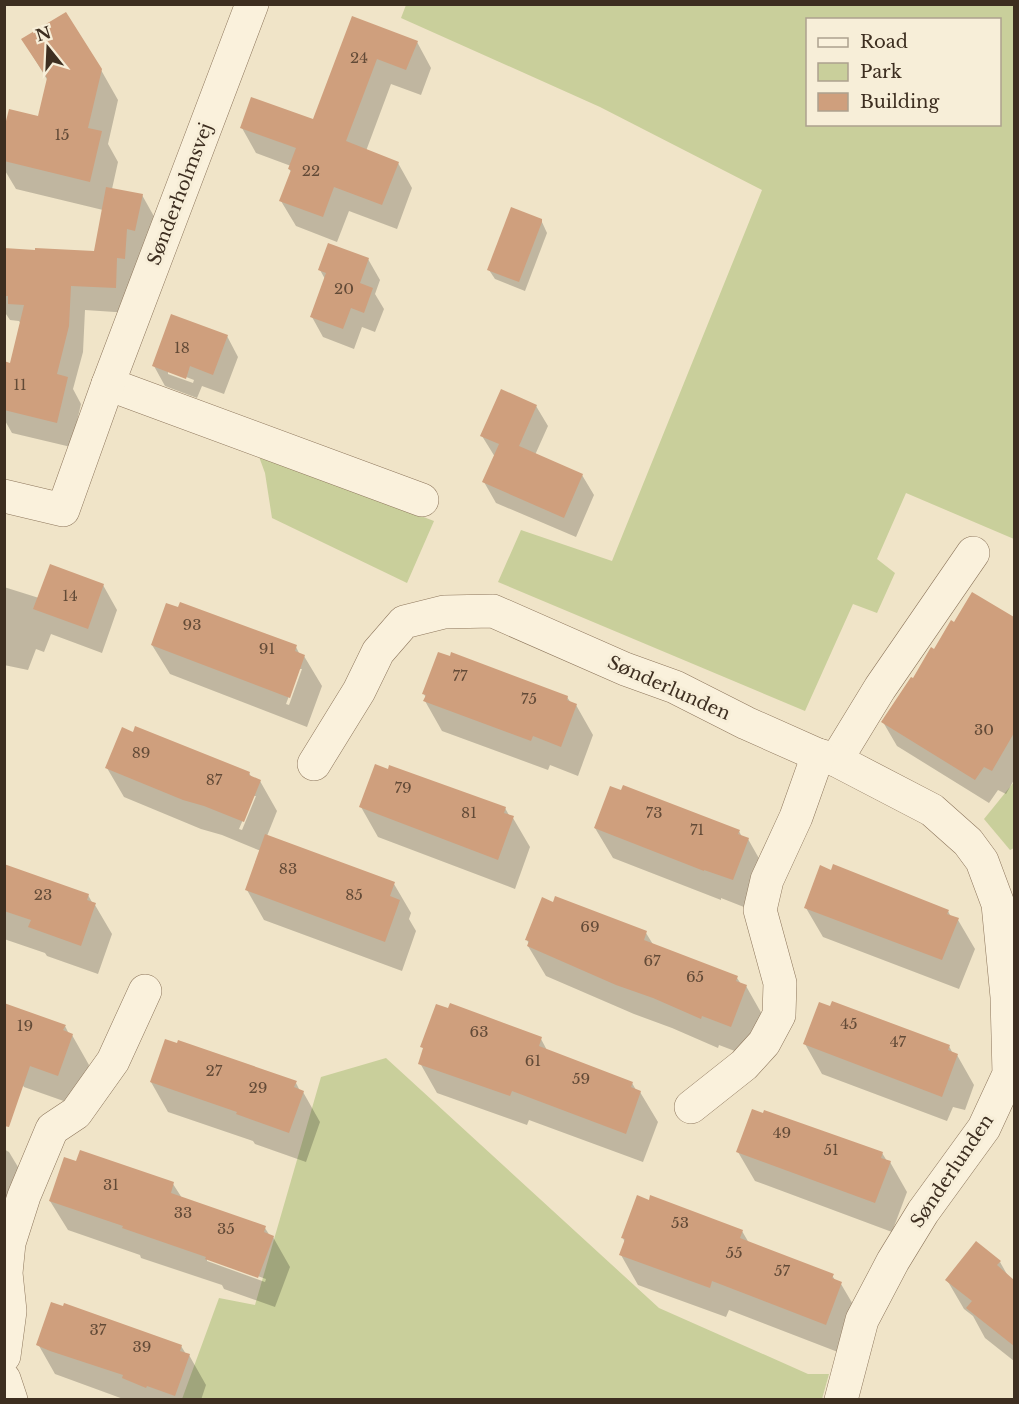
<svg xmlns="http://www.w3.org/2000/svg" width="1019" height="1404" viewBox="0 0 1019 1404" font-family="'Libre Baskerville',serif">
	<rect width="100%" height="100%" fill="#f0e4c8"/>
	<g fill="#c9cf9b" fill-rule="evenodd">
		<path d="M406 5H1014V539L906 493 877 559 895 573 877 613 853 604 805 711 498 582 521 530 612 561 762 190 600 107 401 18ZM808 20H1000V124H808Z"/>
		<polygon points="258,454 434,521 407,583 272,518 265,473"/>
		<polygon points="1014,782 1014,848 1010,850 984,819"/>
		<polygon points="386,1058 659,1308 808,1374 829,1374 822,1399 182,1399 219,1298 255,1305 321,1077"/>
	</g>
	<g fill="#0003" fill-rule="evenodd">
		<polygon points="353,18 417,42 431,68 421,95 391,84 366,151 398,163 412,188 397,229 349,211 337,242 296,226 281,201 292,173 289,169 291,166 256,153 242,128 314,121"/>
		<polygon points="23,40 101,70 118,100 108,144 118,162 112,189 142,195 156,220 130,313 85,310 83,352 73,389 81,404 71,447 12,433 4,419 4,382 11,365 21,324 19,321 10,320 4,311 4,250 95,253 103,210 16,189 4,169 4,135 39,118 48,81"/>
		<polygon points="541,220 547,233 525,291 495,279 489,270"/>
		<polygon points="368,259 380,280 375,294 384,309 375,332 362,327 354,349 323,337 312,317 325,279 320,270"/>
		<path d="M227 336 238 357 224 394 202 386 197 398 165 386 154 366ZM168 370 194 380 193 383 168 374Z"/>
		<polygon points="536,406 548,426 535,455 582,475 594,495 576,537 496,503 484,482 495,457 482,436"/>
		<polygon points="103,585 117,610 102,653 51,634 44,652 36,649 28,670 4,665 4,587 39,598"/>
		<polygon points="972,594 1014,619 1014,780 1006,794 998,790 989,803 897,746 883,722 954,624"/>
		<path d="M152 645 296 647 300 655 304 656 322 686 307 727 170 674ZM299 669H302L289 705 286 704Z"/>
		<polygon points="424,694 567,697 571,703 576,705 593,735 578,776 550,765 548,770 442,731 425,701 426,698"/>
		<path d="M107 768 249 773 252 778 260 781 277 811 267 836 394 884 411 913 409 919 416 931 402 971 264 920 247 890 261 851 222 835 201 829 124 797ZM253 796H256L242 830 239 829Z"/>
		<polygon points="361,807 505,808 510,817 513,818 530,847 515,889 378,837"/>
		<polygon points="595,828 739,831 742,837 748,839 765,869 749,909 721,898 721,900 613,858"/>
		<polygon points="4,866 88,895 93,904 95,905 112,934 98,974 47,956 45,953 4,939"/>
		<polygon points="806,908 948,911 951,917 958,920 975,949 959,989 823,937"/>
		<polygon points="646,933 654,946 737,978 741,984 746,986 763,1016 748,1056 719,1045 718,1048 672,1028 634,1014 546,976 528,946 529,944 527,940"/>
		<polygon points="65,1026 69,1034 72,1035 89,1065 75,1105 24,1087 22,1084 4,1078"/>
		<polygon points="541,1039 548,1052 632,1083 636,1090 640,1092 658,1122 643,1162 529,1120 527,1125 437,1093 420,1063 424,1050 422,1046"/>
		<polygon points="805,1044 949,1046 953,1054 957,1055 974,1085 965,1110 953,1107 947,1121 822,1074"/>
		<polygon points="151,1082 296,1083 300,1091 303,1092 320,1122 306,1162 255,1144 253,1141 168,1112"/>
		<polygon points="4,1148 7,1151 9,1152 27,1182 4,1219"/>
		<polygon points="738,1152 882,1153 887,1161 890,1162 907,1192 892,1232 755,1181"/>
		<path d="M173 1184 182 1198 265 1228 270 1236 273 1237 290 1267 275 1307 224 1289 222 1285 141 1258 140 1255 68 1230 50 1201ZM207 1258 266 1279 265 1282 207 1261Z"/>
		<polygon points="742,1231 749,1243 832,1275 836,1282 841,1284 858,1313 843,1354 729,1310 726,1317 638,1285 621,1255 625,1243 623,1238"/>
		<polygon points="1000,1262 1008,1276 1014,1281 1014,1361 985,1338 973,1316 964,1309 947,1280"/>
		<polygon points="64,1308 181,1346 186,1354 189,1355 206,1385 201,1400 126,1400 55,1374 38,1344"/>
	</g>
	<g fill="#cf9f7d">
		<polygon points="66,12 102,69 88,128 102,131 90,182 4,161 4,129 9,109 38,116 47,78 21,39"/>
		<polygon points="352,16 418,41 406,70 377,59 346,141 399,162 382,205 334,187 323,217 279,201 291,170 288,169 296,148 240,128 251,97 313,119"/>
		<polygon points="106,187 143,194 135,231 127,229 125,259 117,258 116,288 71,286 69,326 57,374 68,377 57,423 4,410 4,361 10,363 24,305 8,304 8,296 4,296 4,248 35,250 35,248 94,251"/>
		<polygon points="511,207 542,219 542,222 519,282 487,270"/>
		<polygon points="328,243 369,258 360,283 373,288 364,313 351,308 343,329 310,317 326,273 318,270"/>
		<polygon points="171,314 228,335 213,375 190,366 186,379 152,366"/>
		<polygon points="501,389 537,405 519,446 583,474 564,518 482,482 499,444 480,436"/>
		<polygon points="50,564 104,584 88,629 33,609"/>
		<polygon points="972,592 1014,617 1014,733 992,771 984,767 975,780 881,722 911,677 913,678 931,647 934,649 951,620 954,622"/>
		<polygon points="180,602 297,645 295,651 305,655 290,698 151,645 166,603 178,607"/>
		<polygon points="438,652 450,656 451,652 568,696 567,700 577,704 561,747 533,736 531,741 423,701 426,695 422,694"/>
		<polygon points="135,726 250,772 249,775 261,780 244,822 204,806 183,800 105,768 122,727 133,732"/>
		<polygon points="375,764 388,769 389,765 506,807 504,813 514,816 498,860 359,807"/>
		<polygon points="623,785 740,830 738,834 749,838 733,880 704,870 704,871 594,828 610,786 621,790"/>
		<polygon points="265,834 395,882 390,896 400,900 385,942 245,890"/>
		<polygon points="4,864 89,894 87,900 96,903 81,946 28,927 31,920 4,911"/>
		<polygon points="833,864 949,910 947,914 959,918 942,960 804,908 820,865 831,870"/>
		<polygon points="555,896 647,931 644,940 738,976 736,981 747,985 731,1027 702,1016 701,1019 653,998 616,985 527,946 529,941 525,940 542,897 553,902"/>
		<polygon points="832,1001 950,1045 948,1050 958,1054 942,1097 803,1044 819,1002 830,1006"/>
		<polygon points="4,1003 66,1025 63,1030 73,1034 58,1076 30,1066 9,1127 4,1126"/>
		<polygon points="450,1003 542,1037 539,1046 633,1082 631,1087 641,1091 626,1134 512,1091 510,1096 418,1064 423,1048 420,1047 436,1004 448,1008"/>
		<polygon points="165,1039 177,1043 178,1040 297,1081 294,1087 304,1091 289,1133 236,1114 237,1112 150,1082"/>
		<polygon points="752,1109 763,1113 764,1110 883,1152 881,1158 891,1161 875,1203 736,1152"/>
		<polygon points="80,1150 174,1182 171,1193 266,1226 264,1232 274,1236 258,1278 205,1259 206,1257 122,1228 123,1226 49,1201 64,1157 76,1161"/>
		<polygon points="637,1195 649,1200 650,1195 743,1230 740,1238 834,1274 832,1278 842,1282 826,1325 712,1281 710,1288 619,1255 625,1239 621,1238"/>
		<polygon points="976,1241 1001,1261 997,1265 1014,1280 1014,1346 966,1308 972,1301 945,1280"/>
		<polygon points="51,1302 63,1306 64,1303 182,1345 180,1351 190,1354 175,1396 147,1386 146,1388 122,1378 123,1375 50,1351 36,1345"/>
	</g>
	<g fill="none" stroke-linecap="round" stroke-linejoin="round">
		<defs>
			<g id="minor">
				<polyline points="108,384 422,500"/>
				<polyline points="4,496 63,510 108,384 252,4"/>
				<polyline points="836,760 880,688 973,553"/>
				<polyline points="314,764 359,691 378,652 404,622 444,612 493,611 625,669 675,687 746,723 818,755 836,760 932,810 968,842 982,861 998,904 1007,997 1009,1074 984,1128 923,1212 893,1261 862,1320 841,1400"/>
				<polyline points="691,1107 744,1065 764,1043 779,1015 780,983 760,910 767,880 796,817 818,755"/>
				<polyline points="4,1356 10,1311 6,1273 9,1243 24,1196 52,1129 76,1113 113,1061 145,991"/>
				<polyline points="4,1379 11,1400"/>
			</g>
		</defs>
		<use href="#minor" stroke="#8d765c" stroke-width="34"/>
		<use href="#minor" stroke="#faf1dc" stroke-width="33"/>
	</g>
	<g text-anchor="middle" stroke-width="6" stroke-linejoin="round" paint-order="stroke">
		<g font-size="15" fill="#624a37">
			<text x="359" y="63">24</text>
			<text x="62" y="140">15</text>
			<text x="311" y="176">22</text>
			<text x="344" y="294">20</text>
			<text x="182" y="353">18</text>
			<text x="20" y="390">11</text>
			<text x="70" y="601">14</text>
			<text x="192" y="630">93</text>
			<text x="267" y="654">91</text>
			<text x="460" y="681">77</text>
			<text x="529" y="704">75</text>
			<text x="984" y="735">30</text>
			<text x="141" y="758">89</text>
			<text x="214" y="785">87</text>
			<text x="403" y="793">79</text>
			<text x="469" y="818">81</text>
			<text x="654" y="818">73</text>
			<text x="697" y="835">71</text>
			<text x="288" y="874">83</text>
			<text x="43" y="900">23</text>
			<text x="354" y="900">85</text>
			<text x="590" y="932">69</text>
			<text x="652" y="966">67</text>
			<text x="695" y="982">65</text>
			<text x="849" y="1029">45</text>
			<text x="25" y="1031">19</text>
			<text x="479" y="1037">63</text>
			<text x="898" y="1047">47</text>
			<text x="533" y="1066">61</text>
			<text x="214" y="1076">27</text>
			<text x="581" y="1084">59</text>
			<text x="258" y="1093">29</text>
			<text x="782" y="1138">49</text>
			<text x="831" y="1155">51</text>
			<text x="111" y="1190">31</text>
			<text x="183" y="1218">33</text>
			<text x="680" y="1228">53</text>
			<text x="226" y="1234">35</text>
			<text x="734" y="1258">55</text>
			<text x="782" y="1276">57</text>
			<text x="98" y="1335">37</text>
			<text x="142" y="1352">39</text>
		</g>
		<g font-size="18" fill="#3d2e20" stroke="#f7eed8">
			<text transform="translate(180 194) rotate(-69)" y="6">Sønderholmsvej</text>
			<text transform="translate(669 688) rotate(24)" y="6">Sønderlunden</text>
			<text transform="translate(952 1171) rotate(-56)" y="6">Sønderlunden</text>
		</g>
	</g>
	<rect width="1019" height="1404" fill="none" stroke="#3d2e20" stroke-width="12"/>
	<rect x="806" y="18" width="195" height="108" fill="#f7eed8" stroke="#ada18e" stroke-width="1.5"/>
	<rect x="818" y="38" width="30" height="9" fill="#faf1dc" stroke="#ada18e" stroke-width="1.5"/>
	<text x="860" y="48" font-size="18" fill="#3d2e20">Road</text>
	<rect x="818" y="63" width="30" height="18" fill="#c9cf9b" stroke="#ada18e" stroke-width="1.5"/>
	<text x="860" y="78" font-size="18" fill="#3d2e20">Park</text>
	<rect x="818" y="93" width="30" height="18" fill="#cf9f7d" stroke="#ada18e" stroke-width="1.5"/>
	<text x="860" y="108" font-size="18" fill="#3d2e20">Building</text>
	<g transform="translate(48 48) rotate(342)" stroke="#f7eed8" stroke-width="4.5" paint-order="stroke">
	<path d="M0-4.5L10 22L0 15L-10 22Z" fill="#3d2e20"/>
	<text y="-9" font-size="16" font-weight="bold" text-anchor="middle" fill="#3d2e20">N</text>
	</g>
</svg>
